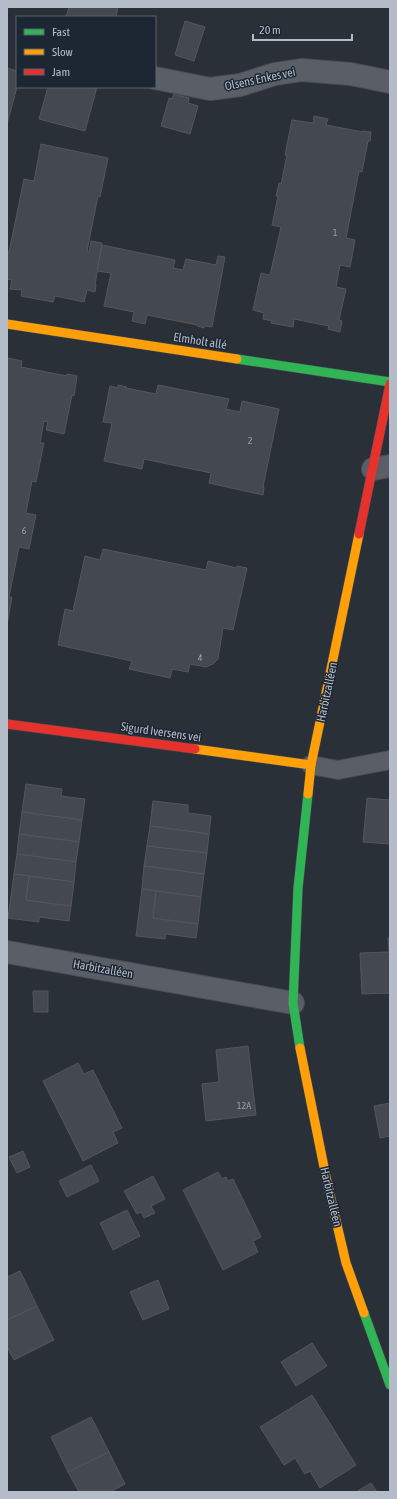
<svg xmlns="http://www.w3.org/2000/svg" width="397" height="1499" viewBox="0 0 397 1499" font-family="'Asap Condensed',sans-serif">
	<rect width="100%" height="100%" fill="#2a3038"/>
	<g fill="#444950" stroke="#52575f">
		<polygon points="69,7 118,7 116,17 66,17"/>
		<polygon points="185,21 205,27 194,61 175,55"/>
		<polygon points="7,68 17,71 17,87 7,124"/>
		<polygon points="48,87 97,87 85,131 39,119"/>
		<polygon points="174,94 189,98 188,103 198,106 190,134 161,126 169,98 172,99"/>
		<polygon points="314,116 328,119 326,125 363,132 363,131 371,132 370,141 368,141 362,172 359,171 346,238 355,240 350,267 340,265 336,287 346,289 339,320 342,321 340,332 328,329 329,326 294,319 293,327 271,323 272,321 263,319 264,313 253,310 261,273 270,275 281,227 272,225 278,196 276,196 279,183 281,184 287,155 285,155 292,120 313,123"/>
		<polygon points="41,144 108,158 100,197 98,196 87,251 89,252 91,241 102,243 95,285 96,285 95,292 87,290 84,302 55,296 53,302 21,296 22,290 10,289 12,280 7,279 7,251 9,252 24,179 34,181"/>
		<polygon points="102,245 175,260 173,268 183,270 186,259 216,265 218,256 225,257 212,327 205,326 204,328 197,326 197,325 147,315 145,324 132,321 134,312 104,306 111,273 97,271"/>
		<polygon points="8,358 22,361 21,367 67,376 67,374 77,376 74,396 72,395 64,434 46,430 48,422 44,421 40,443 44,443 36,482 32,481 26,513 36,515 29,549 19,547 9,597 12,597 7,625 7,363"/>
		<polygon points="118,385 127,387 126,388 156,394 158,385 229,399 226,409 240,412 242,401 279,409 263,487 264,487 263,495 209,483 211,473 144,459 142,469 104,461 112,423 103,422 110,386 118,388"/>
		<polygon points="103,549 206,570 208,561 236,568 237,566 247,568 233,630 223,628 218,659 213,664 206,667 190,664 188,672 172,669 170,678 129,669 132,661 58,645 65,609 73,611 85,556 100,560"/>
		<polygon points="26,784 62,789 61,796 85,799 82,820 22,812"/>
		<polygon points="367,798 390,800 390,844 363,842"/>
		<polygon points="153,801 188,805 188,813 211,816 209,834 150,826"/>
		<polygon points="22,812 82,820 79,842 19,834"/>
		<polygon points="150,826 209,834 207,853 147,846"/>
		<polygon points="19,834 79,842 76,862 17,854"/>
		<polygon points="147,846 207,853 204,874 144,866"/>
		<polygon points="17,854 76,862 74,882 14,874"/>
		<polygon points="144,866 204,874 201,897 142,889"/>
		<polygon points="14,874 29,876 26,900 71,906 69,921 39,917 39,922 8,918"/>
		<polygon points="29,876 74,882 71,906 26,900"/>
		<polygon points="142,889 156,891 153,918 198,924 196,938 166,934 165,939 136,936"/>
		<polygon points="156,891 201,897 198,924 153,918"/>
		<polygon points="388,938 390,938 390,993 362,994 360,953 389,952"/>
		<polygon points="33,991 48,991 48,1012 34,1012"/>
		<polygon points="248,1046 256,1115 206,1121 202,1084 219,1082 216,1050"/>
		<polygon points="78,1063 84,1074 93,1070 122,1128 113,1132 118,1143 83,1161 43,1081"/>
		<polygon points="390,1103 390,1136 380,1138 374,1106"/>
		<polygon points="23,1151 30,1167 17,1173 9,1157"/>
		<polygon points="91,1165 99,1181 67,1197 59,1181"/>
		<polygon points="218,1172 222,1179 226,1177 228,1181 233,1179 261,1237 253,1241 258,1252 223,1270 183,1190"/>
		<polygon points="153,1176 165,1199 151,1206 155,1213 144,1218 141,1212 137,1214 124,1191"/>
		<polygon points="127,1210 140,1236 113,1250 100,1223"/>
		<polygon points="20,1271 37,1306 7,1320 7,1277"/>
		<polygon points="158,1280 169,1309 143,1320 130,1292"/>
		<polygon points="37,1306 54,1340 14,1360 7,1347 7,1320"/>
		<polygon points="312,1343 327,1366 296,1386 281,1362"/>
		<polygon points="312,1395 356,1465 320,1488 310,1471 305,1474 295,1458 284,1465 260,1427"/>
		<polygon points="91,1417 109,1452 68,1472 51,1437"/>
		<polygon points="109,1452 125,1484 110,1492 79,1492 68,1472"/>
		<polygon points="371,1483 377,1492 356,1492"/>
	</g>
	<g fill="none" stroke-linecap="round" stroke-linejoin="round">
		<defs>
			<polyline id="lane" points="311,765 338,770 390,760"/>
			<g id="street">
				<polyline points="155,78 210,89 240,85 275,74 302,70 351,74 390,82"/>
				<polyline points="373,469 390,466"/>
				<polyline points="7,952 293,1003"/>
			</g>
			<g id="fast">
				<polyline points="237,359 390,382"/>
				<polyline points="300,1048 293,1003 298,888 308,794"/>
				<polyline points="364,1313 390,1385"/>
			</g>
			<g id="slow">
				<polyline points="7,324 237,359"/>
				<polyline points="195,749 311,765"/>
				<polyline points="308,794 311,765 359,534"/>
				<polyline points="300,1048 327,1182 346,1263 364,1313"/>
			</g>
			<g id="jam">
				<polyline points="359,534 390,384"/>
				<polyline points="7,724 195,749"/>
			</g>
		</defs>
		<use href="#lane" stroke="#484c53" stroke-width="20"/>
		<use href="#street" stroke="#484c53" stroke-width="24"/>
		<use href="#fast" stroke="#484c53" stroke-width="10"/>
		<use href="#slow" stroke="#484c53" stroke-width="10"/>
		<use href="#jam" stroke="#484c53" stroke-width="10"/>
		<use href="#lane" stroke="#5a5e66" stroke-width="18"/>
		<use href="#street" stroke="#5a5e66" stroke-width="22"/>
		<use href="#fast" stroke="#30b455" stroke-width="9"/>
		<use href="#slow" stroke="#ff9f0a" stroke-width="9"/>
		<use href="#jam" stroke="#e5322d" stroke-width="9"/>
	</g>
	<g text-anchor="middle" stroke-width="3" stroke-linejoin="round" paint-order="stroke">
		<g font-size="10" fill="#989fab">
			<text x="335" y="236">1</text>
			<text x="250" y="444">2</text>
			<text x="24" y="534">6</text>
			<text x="200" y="661">4</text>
			<text x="244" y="1109">12A</text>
		</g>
		<g font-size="12" fill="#b4bcc9" stroke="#1d2633">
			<text transform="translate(260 79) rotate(-12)" y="4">Olsens Enkes vei</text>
			<text transform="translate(200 341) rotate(9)" y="4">Elmholt allé</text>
			<text transform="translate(327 692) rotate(-78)" y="4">Harbitzalléen</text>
			<text transform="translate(161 732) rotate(8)" y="4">Sigurd Iversens vei</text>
			<text transform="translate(103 969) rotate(10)" y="4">Harbitzalléen</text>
			<text transform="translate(331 1197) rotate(77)" y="4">Harbitzalléen</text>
		</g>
	</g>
	<rect width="397" height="1499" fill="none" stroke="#b4bcc9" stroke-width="16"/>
	<rect x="16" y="16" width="140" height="72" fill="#1d2633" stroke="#59626f"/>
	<rect x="24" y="29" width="20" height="6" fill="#30b455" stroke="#59626f"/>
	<text x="52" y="36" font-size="12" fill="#b4bcc9">Fast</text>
	<rect x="24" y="49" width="20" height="6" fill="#ff9f0a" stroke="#59626f"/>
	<text x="52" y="56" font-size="12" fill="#b4bcc9">Slow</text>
	<rect x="24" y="69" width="20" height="6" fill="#e5322d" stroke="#59626f"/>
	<text x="52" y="76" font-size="12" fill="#b4bcc9">Jam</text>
	<path d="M253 34v6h99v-6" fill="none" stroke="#b4bcc9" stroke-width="2"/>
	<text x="259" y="34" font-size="12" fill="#b4bcc9" stroke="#1d2633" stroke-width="3" paint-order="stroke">20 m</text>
</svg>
